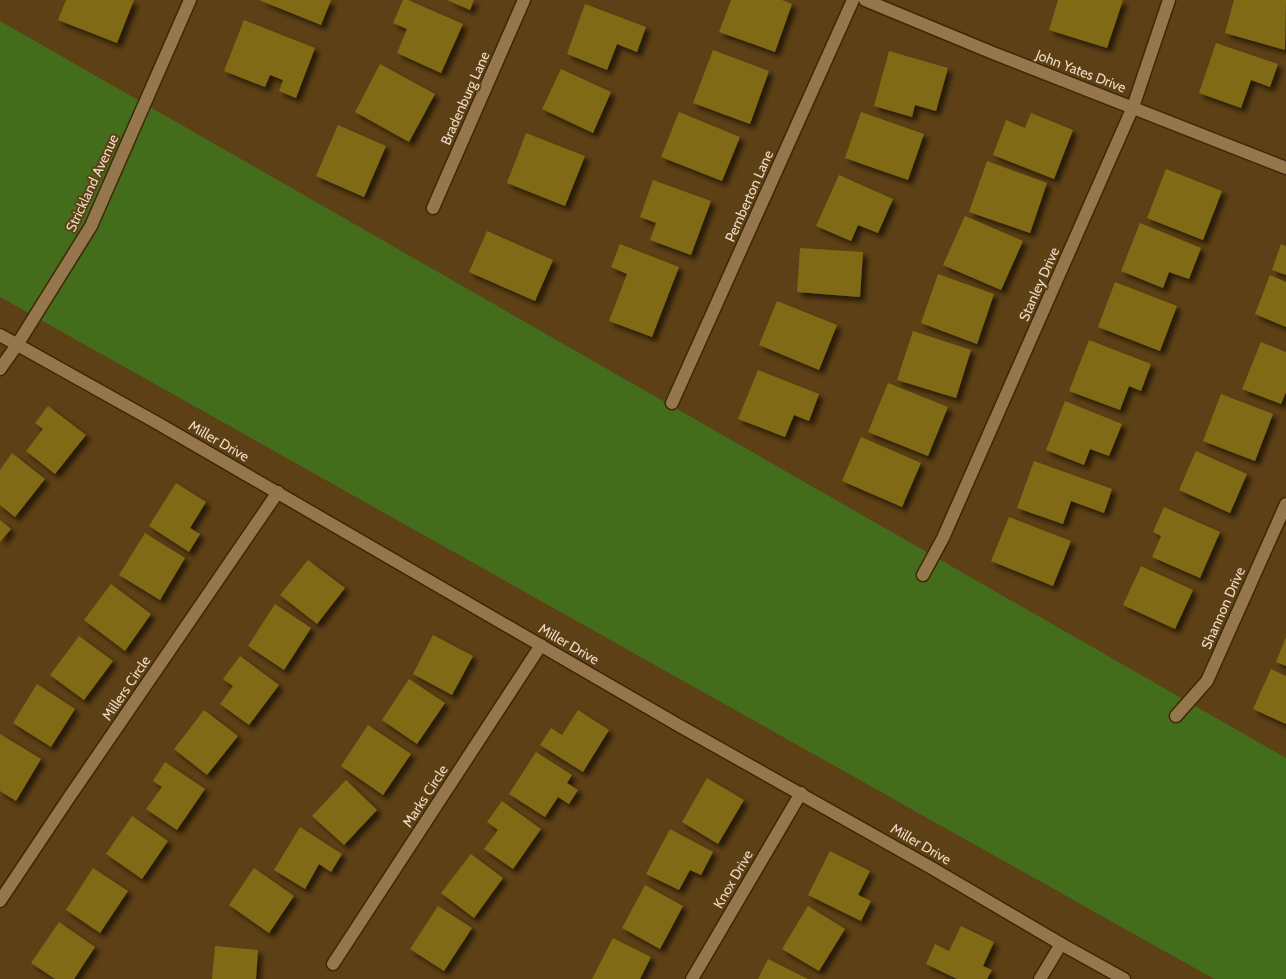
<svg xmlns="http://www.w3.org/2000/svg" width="1286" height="979" viewBox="0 0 1286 979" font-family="Cabin,sans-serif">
	<defs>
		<filter id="shadow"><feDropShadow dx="4.5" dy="4.5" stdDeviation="2.5" flood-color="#0009"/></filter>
	</defs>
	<rect width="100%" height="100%" fill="#5d4015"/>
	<polygon fill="#436d1b" points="0,21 1286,758 1286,979 1214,979 0,297"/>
	<g fill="#816a12" filter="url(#shadow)">
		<polygon points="66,0 134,0 117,43 58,20"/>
		<polygon points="259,0 331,0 321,25"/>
		<polygon points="403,0 408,0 463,24 441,73 397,53 407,29 393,23"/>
		<polygon points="447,0 474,0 470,10"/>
		<polygon points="731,0 782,0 792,4 775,52 719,32"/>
		<polygon points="1058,0 1123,0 1107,48 1049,30"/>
		<polygon points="1234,0 1286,0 1285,50 1225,33"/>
		<polygon points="585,4 646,27 637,52 617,44 607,70 567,54"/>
		<polygon points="244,20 315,48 296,98 279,91 283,80 270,75 265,87 224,71"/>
		<polygon points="1216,43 1278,64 1270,87 1251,80 1241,108 1199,93"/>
		<polygon points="713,50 769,71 750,124 693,103"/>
		<polygon points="889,51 948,68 936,111 915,105 912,117 874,106"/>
		<polygon points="380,64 435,94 409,142 355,112"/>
		<polygon points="561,69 611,92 593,133 542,109"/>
		<polygon points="679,112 740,137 722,181 661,157"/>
		<polygon points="861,112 924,134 908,180 845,158"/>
		<polygon points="1031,113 1073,130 1054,179 993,155 1006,120 1025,128"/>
		<polygon points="338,125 386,146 364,197 316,176"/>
		<polygon points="526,133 585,156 565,206 507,183"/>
		<polygon points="987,161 1047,183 1030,233 969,212"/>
		<polygon points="1166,169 1222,191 1203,240 1147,218"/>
		<polygon points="839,175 893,199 878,233 858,225 851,241 816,226"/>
		<polygon points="653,180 711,201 691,255 650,240 656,223 640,217"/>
		<polygon points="965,216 1023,241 1001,290 943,265"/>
		<polygon points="1140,223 1201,248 1189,279 1169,272 1163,288 1121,271"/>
		<polygon points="487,231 553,260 535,301 469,272"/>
		<polygon points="620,244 679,267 652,337 609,321 627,274 611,267"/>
		<polygon points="1281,244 1286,246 1286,275 1272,270"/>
		<polygon points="800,248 863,252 860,297 797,292"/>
		<polygon points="938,274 994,294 977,344 921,323"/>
		<polygon points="1270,275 1286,282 1286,327 1255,314"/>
		<polygon points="1115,282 1177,306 1160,351 1098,327"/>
		<polygon points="777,301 837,325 819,370 759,345"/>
		<polygon points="913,331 971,350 956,398 897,380"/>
		<polygon points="1089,340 1151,364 1141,391 1129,386 1120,410 1069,391"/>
		<polygon points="1261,342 1286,352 1286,392 1281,404 1242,389"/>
		<polygon points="758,370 819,394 809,421 794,415 785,437 738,419"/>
		<polygon points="888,383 948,407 928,456 868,432"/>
		<polygon points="1221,394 1273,414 1255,461 1203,441"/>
		<polygon points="1065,401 1122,424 1109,456 1090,449 1084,465 1046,450"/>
		<polygon points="48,406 86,435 55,474 26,451 43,429 35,423"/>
		<polygon points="861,437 921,463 902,507 842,481"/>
		<polygon points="1196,451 1247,474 1230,513 1179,490"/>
		<polygon points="12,453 45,479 15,517 0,505 0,470"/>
		<polygon points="1034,461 1112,489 1104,513 1071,501 1063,524 1017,508"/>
		<polygon points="176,483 206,502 190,528 200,534 189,552 149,526"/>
		<polygon points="1164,507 1220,532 1200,578 1152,557 1161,536 1153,532"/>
		<polygon points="1009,517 1071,541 1053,586 991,561"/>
		<polygon points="0,520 11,529 0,542"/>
		<polygon points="145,533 185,558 160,600 119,575"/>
		<polygon points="308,560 345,588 317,624 280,595"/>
		<polygon points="1141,566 1193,590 1175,629 1123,605"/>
		<polygon points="111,584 151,614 125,651 84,620"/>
		<polygon points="275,604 311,628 284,670 248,646"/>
		<polygon points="433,635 473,656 452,695 413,674"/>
		<polygon points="79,636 113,661 84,700 50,675"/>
		<polygon points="1286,637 1286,666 1276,662"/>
		<polygon points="240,656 279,685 249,725 220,704 233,686 223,679"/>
		<polygon points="1271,669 1286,676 1286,724 1253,709"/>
		<polygon points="409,679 445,703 417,744 382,720"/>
		<polygon points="37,684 75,709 51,747 13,723"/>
		<polygon points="204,710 238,736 207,775 174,749"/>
		<polygon points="578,710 609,730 583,772 540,745 551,728 562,735"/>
		<polygon points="368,725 411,754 383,795 341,766"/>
		<polygon points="0,734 41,759 16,801 0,791"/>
		<polygon points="536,752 572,775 567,783 578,790 569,804 558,797 545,817 509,794"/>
		<polygon points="165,762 205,789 177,830 146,809 162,787 153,781"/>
		<polygon points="707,778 744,800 718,844 682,822"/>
		<polygon points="346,780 377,810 344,845 312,816"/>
		<polygon points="502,801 541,829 513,869 484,849 498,830 487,822"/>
		<polygon points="132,816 168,841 142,879 106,854"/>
		<polygon points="300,827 342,854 331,872 319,864 305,889 274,870"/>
		<polygon points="670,829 713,852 701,875 690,870 679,890 646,874"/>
		<polygon points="830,851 870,871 858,895 871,901 861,921 808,895"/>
		<polygon points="471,854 503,878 474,918 441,893"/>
		<polygon points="93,868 128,891 100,933 66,910"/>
		<polygon points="254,868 294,896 269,933 229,905"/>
		<polygon points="645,885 683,906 660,949 622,928"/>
		<polygon points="438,906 472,928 444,971 410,949"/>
		<polygon points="808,906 845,929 819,971 782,949"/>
		<polygon points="59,922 95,947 74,979 55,979 31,963"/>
		<polygon points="961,926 994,942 983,966 992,970 987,979 957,979 926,964 935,944 949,951"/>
		<polygon points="613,938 651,957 640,979 592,979"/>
		<polygon points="215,946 258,950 256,979 212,979"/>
		<polygon points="768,959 808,979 758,979"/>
	</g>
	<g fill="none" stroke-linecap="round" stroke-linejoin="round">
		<defs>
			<g id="minor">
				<polyline points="865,0 993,53 1286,168"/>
				<polyline points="433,208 524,0"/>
				<polyline points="0,335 159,424 678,725 930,867 1061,944 1124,979"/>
				<polyline points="0,369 17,345 91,226 190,0"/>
				<polyline points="672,403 853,0"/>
				<polyline points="923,575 943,538 1133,107 1169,0"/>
				<polyline points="1176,716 1207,681 1286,504"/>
				<polyline points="0,901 68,799 278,492"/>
				<polyline points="333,964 541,645"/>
				<polyline points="692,979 801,793"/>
				<polyline points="1040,979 1061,944"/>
			</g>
		</defs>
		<use href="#minor" stroke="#3d2706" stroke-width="15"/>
		<use href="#minor" stroke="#96764d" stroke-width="12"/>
	</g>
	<g text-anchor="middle" stroke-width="4" stroke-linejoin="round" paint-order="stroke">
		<g font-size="14" fill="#eddbc5" stroke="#5d4015">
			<text transform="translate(1081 71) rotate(21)" y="5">John Yates Drive</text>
			<text transform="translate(465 98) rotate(-66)" y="5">Bradenburg Lane</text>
			<text transform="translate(92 183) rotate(-65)" y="5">Strickland Avenue</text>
			<text transform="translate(749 196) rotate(-66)" y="5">Pemberton Lane</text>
			<text transform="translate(1039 284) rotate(-66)" y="5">Stanley Drive</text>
			<text transform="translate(219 441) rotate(30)" y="5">Miller Drive</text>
			<text transform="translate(1223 608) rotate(-66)" y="5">Shannon Drive</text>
			<text transform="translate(569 644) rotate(30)" y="5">Miller Drive</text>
			<text transform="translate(126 688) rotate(-56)" y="5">Millers Circle</text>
			<text transform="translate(425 796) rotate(-57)" y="5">Marks Circle</text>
			<text transform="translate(921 844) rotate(30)" y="5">Miller Drive</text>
			<text transform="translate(733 879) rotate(-60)" y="5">Knox Drive</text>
		</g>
	</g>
</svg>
